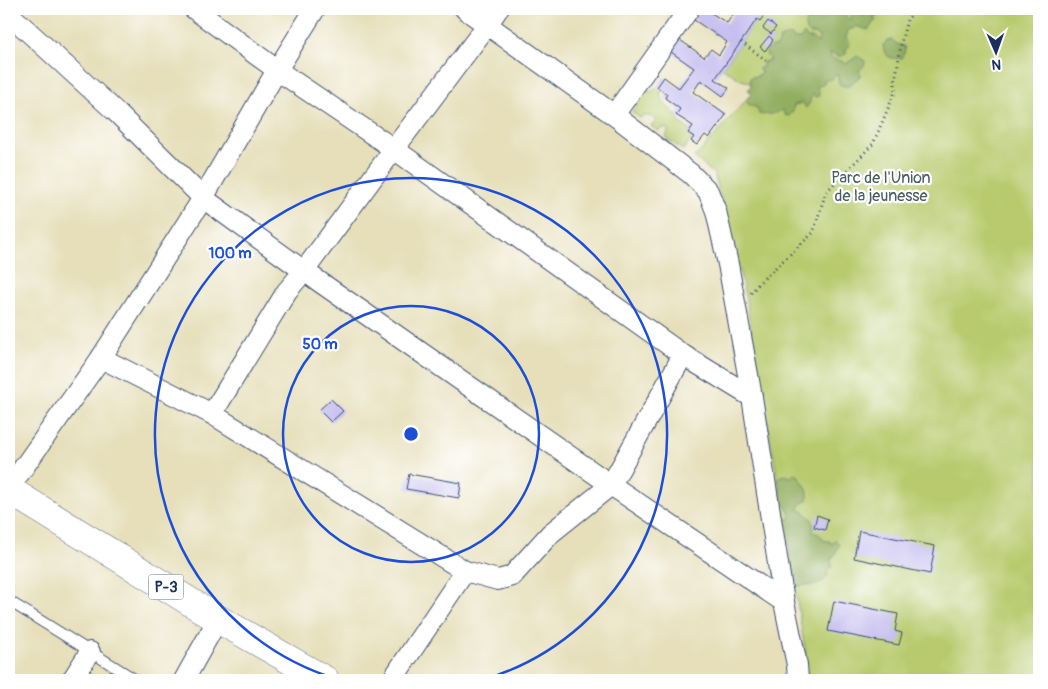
<svg xmlns="http://www.w3.org/2000/svg" width="1048" height="689" viewBox="0 0 1048 689" font-family="Pangolin,sans-serif">
	<rect width="100%" height="100%" fill="#fff"/>
	<filter id="ink" filterUnits="userSpaceOnUse"><feTurbulence type="fractalNoise" baseFrequency=".02" numOctaves="2"/><feDisplacementMap in="SourceGraphic" scale="10" xChannelSelector="R" yChannelSelector="G"/><feConvolveMatrix kernelMatrix="1 2 1 2 8 2 1 2 1" color-interpolation-filters="sRGB"/></filter>
	<filter id="wash" filterUnits="userSpaceOnUse"><feTurbulence type="fractalNoise" baseFrequency=".0096" numOctaves="4" result="noise"/><feDisplacementMap in="SourceGraphic" scale="20" xChannelSelector="R" yChannelSelector="G"/><feGaussianBlur stdDeviation="1.12" result="paint"/><feColorMatrix in="noise" values="0 0 0 0 0 0 0 0 0 0 0 0 0 0 0 0 0 1.4 0 .05"/><feComposite in="paint" operator="in"/></filter>
	<g filter="url(#wash)">
		<rect width="100%" height="100%" fill="#e6dfba"/>
		<g fill="#b8ca6d" stroke="#6a7c66">
			<path d="M769 9H817L806 20 827 9H1039V680H808L807 663 777 476 746 299 734 247 714 174 694 157 700 152 799 40 784 37 780 39 779 44 775 48 772 47C770 57 771 57 765 65 759 73 762 76 751 77L749 82 741 80 723 68 757 19 760 21Z"/>
			<path d="M657 87 662 90 660 95 664 103 676 115 680 123 690 130 689 133 694 137 683 150 666 138 668 132 667 128H663L657 131 651 126 656 122V119C651 116 644 114 640 118L632 112 645 91C651 92 653 91 657 87Z"/>
		</g>
		<g fill="#92ae60" stroke="#566e5f">
			<path d="M817 9H849L848 13 844 15 851 20 853 9H862L860 13 863 16 872 11 876 12 877 16 873 17 876 21 873 22 872 25 868 30 856 26 854 28 848 30 846 38 850 43 846 50V54C838 58 838 56 830 53L831 58C836 60 842 60 846 64L857 56 865 61C865 66 863 67 859 70L861 75C858 79 852 81 850 86H844L839 84 837 74 830 80 825 79 824 83 817 87 819 91V96L815 97 813 94 811 97 810 102 806 108 802 102 799 104 794 105 793 111 789 116 785 115 783 110C777 113 767 116 759 114L757 108 748 104 746 100 752 93 748 90 751 85 749 82 751 77 758 76 762 72 758 69 763 67V62L770 60 766 54 767 50 772 47H776L779 44 780 39 787 35 792 36 794 39H800L804 34 808 38H812L818 43 819 36 814 34H810C798 24 811 17 817 9Z"/>
			<path d="M892 40 897 44 904 46 905 51 902 58C891 60 884 57 883 45L887 41Z"/>
			<path d="M794 474 799 476C803 485 811 489 807 500L803 502 798 509C808 513 817 521 812 532 818 533 822 535 824 541H829L833 544 835 539 839 545 834 556 831 558V562L833 566 827 571 828 575C817 591 810 582 795 587L784 519H790C790 511 787 507 782 503L778 479C783 474 785 475 791 477Z"/>
		</g>
		<g id="blocks">
			<g fill="#beb6ed">
				<polygon points="701,9 705,9 727,23 737,9 769,9 760,21 757,19 715,79 729,88 723,96 701,80 693,92 726,115 709,138 705,135 697,145 691,141 694,137 688,133 693,126 676,115 680,109 665,98 667,94 657,87 664,77 679,88 694,68 671,52 680,40 704,57 711,49 719,55 727,42 694,20"/>
				<polygon points="768,21 776,27 771,34 763,28"/>
				<polygon points="769,36 773,40 765,51 760,47"/>
				<polygon points="331,399 343,411 331,422 319,410"/>
				<polygon points="409,474 461,483 459,498 406,489"/>
				<polygon points="817,515 828,519 825,530 814,527"/>
				<polygon points="859,531 935,546 930,574 854,558"/>
				<polygon points="834,601 898,614 895,631 902,633 899,645 828,631"/>
			</g>
		</g>
	</g>
	<g filter="url(#ink)">
		<use href="#blocks" fill-opacity="0" stroke="#39496c" stroke-width="1"/>
		<g fill="none" stroke-linecap="round" stroke-linejoin="round">
			<defs>
				<polyline id="lane" points="9,601 136,680"/>
				<g id="street">
					<polyline points="194,9 277,70 394,149 683,355 752,397"/>
					<polyline points="465,9 614,115 691,174 708,191 716,211 728,264 752,397 784,602 797,665 798,680"/>
					<polyline points="9,14 115,111 203,198 304,271 611,485 784,602"/>
					<polyline points="614,115 689,9"/>
					<polyline points="101,358 212,414 465,571 498,580 512,576 551,533 611,485 683,355"/>
					<polyline points="212,414 287,291 304,271 394,149 488,24 498,9"/>
					<polyline points="9,488 101,358 203,198 277,70 315,9"/>
					<polyline points="72,680 90,652"/>
					<polyline points="184,680 218,619"/>
					<polyline points="392,680 465,571"/>
				</g>
				<polyline id="highway" points="9,490 218,619 325,680"/>
			</defs>
			<use href="#lane" stroke="#39496c" stroke-width="12"/>
			<use href="#street" stroke="#39496c" stroke-width="22"/>
			<use href="#highway" stroke="#39496c" stroke-width="29"/>
			<g stroke="#39496c" stroke-width="3" stroke-dasharray="1 4" stroke-linecap="butt">
				<polyline points="803,9 812,15"/>
				<polyline points="741,42 767,61"/>
				<polyline points="751,293 760,282 813,233 826,192 873,144 895,92 895,82 902,39 907,20 912,14 910,9"/>
			</g>
			<use href="#lane" stroke="#fff" stroke-width="10"/>
			<use href="#street" stroke="#fff" stroke-width="20"/>
			<use href="#highway" stroke="#fff" stroke-width="28"/>
		</g>
	</g>
	<g fill="none" stroke="#1d4ed8" stroke-width="2.5">
		<circle cx="411" cy="434" r="128"/>
		<path d="M340 680A256 256 0 1 1 482 680"/>
	</g>
	<g text-anchor="middle" stroke-width="4.5" stroke-linejoin="round" paint-order="stroke">
		<rect fill="#fff" stroke="#5f6d8e" stroke-width="1" x="148.5" y="574.5" width="35" height="25" rx="4"/>
		<g font-size="15" font-weight="bold" fill="#1b2f5e">
			<text x="166" y="592">P-3</text>
		</g>
		<g font-size="16" fill="#4a5e62" stroke="#fff">
			<text x="881" y="183">Parc de l'Union<tspan x="881" dy="18">de la jeunesse</tspan></text>
		</g>
	</g>
	<circle cx="411" cy="434" r="8" fill="#1d4ed8" stroke="#fff" stroke-width="2.5"/>
	<g font-size="15" text-anchor="middle" font-weight="bold" fill="#1d4ed8" stroke="#fff" stroke-width="4.5" stroke-linejoin="round" paint-order="stroke">
		<text x="230" y="258">100 m</text>
		<text x="320" y="349">50 m</text>
	</g>
	<rect width="1048" height="689" fill="none" stroke="#fff" stroke-width="30"/>
	<g transform="translate(996 52) rotate(178)" stroke="#ffffff" stroke-width="4" paint-order="stroke">
	<path d="M0-4L9 19L0 12L-9 19Z" fill="#1b2f5e"/>
	<text y="-8" font-size="14" font-weight="bold" text-anchor="middle" fill="#1b2f5e">N</text>
	</g>
</svg>
